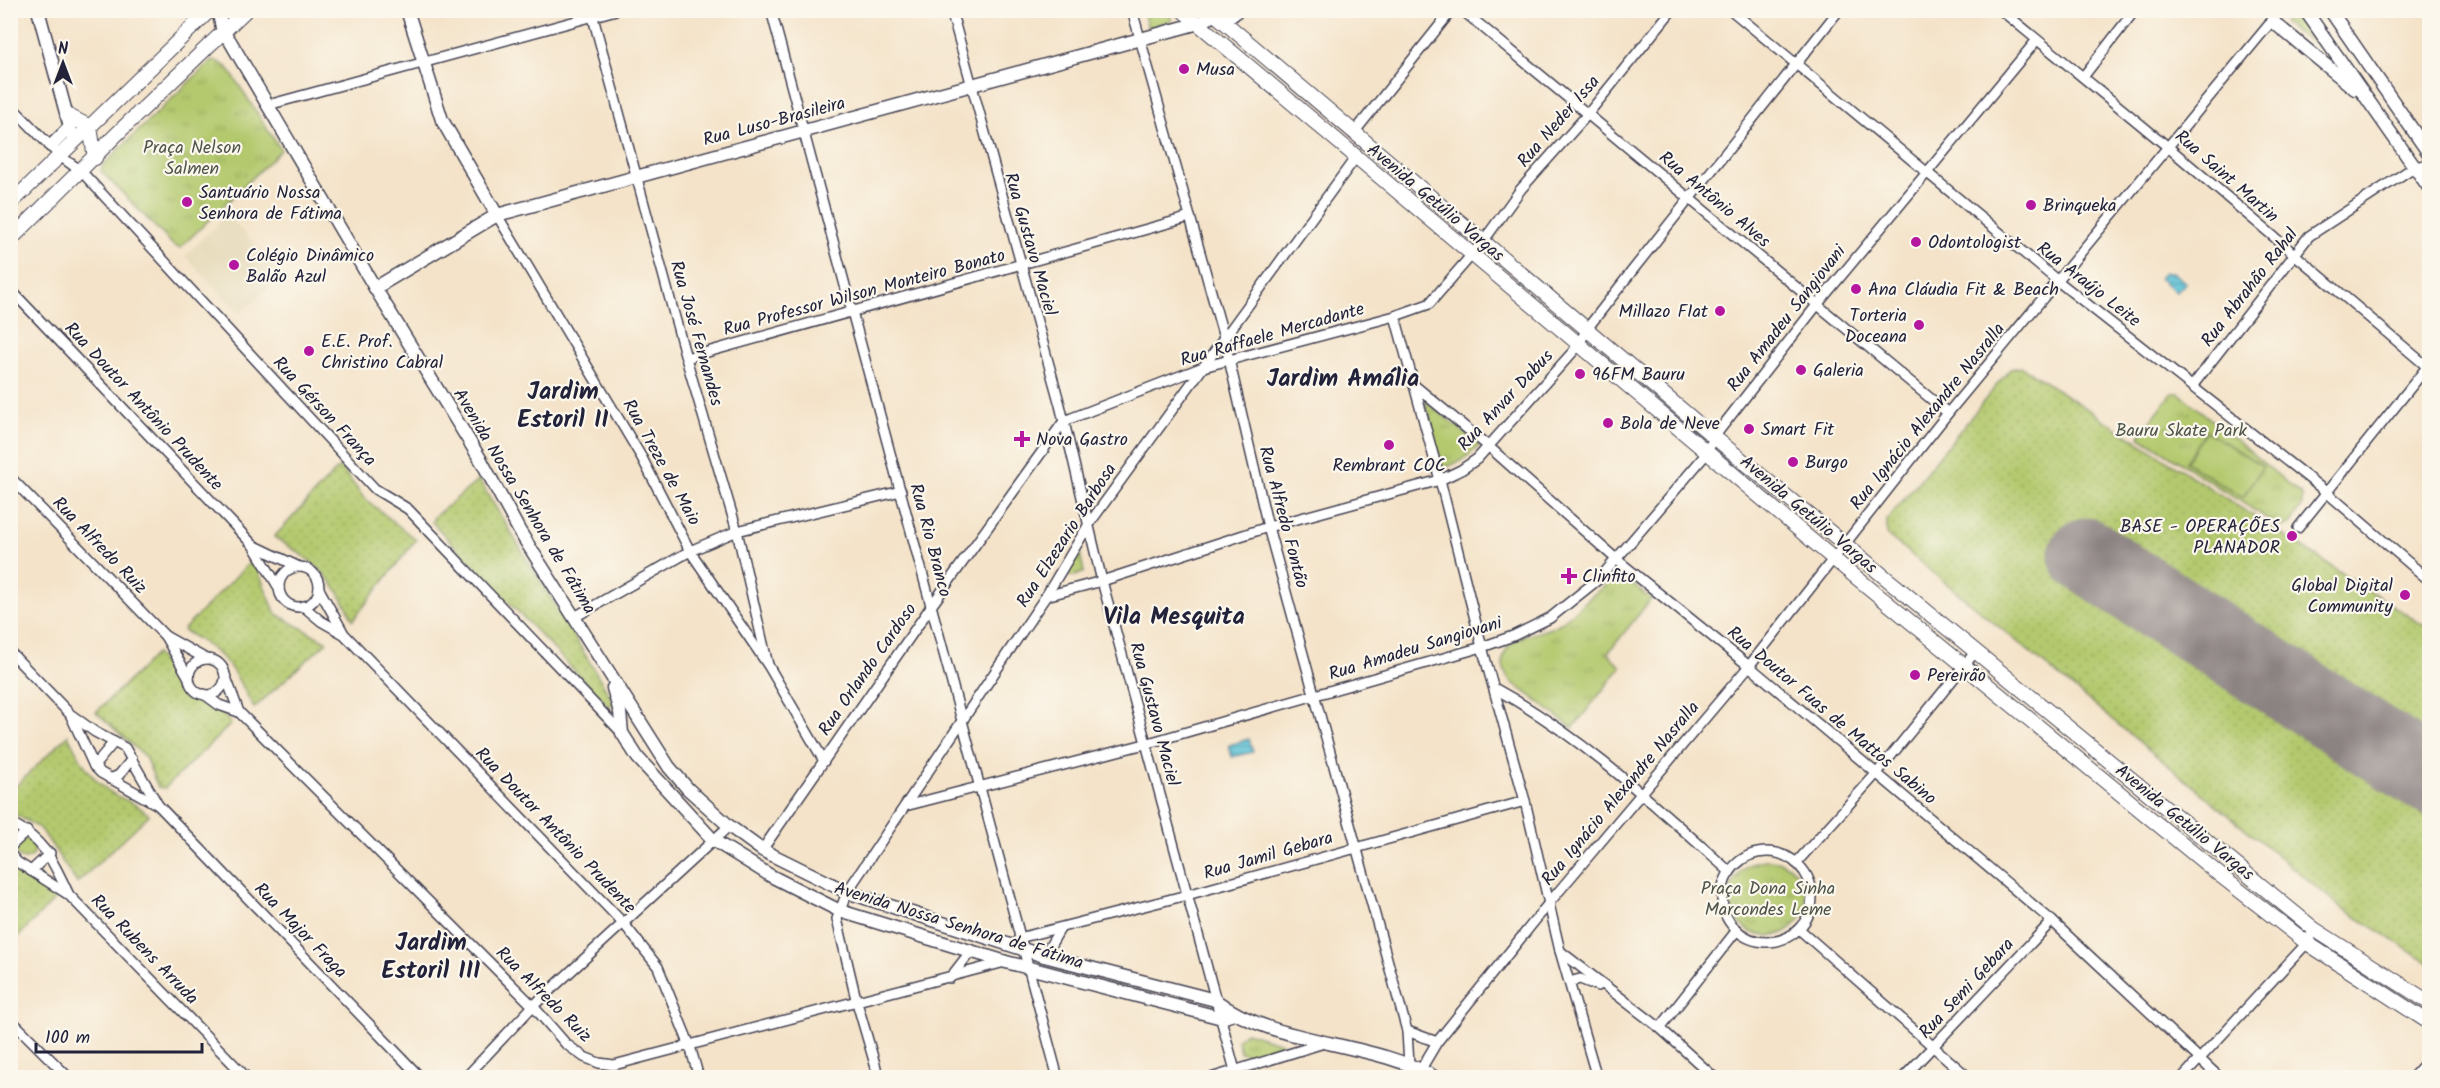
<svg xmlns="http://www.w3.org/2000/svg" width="2440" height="1088" viewBox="0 0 2440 1088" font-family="Kalam,sans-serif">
	<defs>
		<pattern id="grass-dots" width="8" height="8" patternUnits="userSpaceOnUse" patternTransform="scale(1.5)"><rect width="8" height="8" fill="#b4c96e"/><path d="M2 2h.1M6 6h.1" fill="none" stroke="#9aac60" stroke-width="1.8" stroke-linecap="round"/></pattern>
		<pattern id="park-tufts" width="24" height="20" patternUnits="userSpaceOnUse" patternTransform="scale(1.5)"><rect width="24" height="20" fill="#b4c96e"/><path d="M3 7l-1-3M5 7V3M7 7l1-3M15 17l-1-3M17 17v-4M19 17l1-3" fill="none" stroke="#9aac60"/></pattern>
		<pattern id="water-rules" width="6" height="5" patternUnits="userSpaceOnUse" patternTransform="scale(1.5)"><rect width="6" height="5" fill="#58c0d5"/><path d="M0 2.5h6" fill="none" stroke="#489cae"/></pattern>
	</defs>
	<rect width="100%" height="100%" fill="#fbf7ec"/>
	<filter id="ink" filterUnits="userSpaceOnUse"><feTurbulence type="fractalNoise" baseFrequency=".0167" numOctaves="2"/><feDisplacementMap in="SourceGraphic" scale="12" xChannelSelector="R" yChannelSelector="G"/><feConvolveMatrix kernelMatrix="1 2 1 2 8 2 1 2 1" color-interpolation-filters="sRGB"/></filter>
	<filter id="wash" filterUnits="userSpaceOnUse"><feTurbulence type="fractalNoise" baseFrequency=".008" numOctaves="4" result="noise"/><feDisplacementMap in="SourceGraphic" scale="24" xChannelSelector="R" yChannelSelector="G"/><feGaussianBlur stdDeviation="1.35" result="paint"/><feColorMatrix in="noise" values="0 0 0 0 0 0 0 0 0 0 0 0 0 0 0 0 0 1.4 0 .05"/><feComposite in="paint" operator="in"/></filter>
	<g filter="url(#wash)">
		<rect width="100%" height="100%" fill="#f4e3c9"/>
		<polygon fill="#e6daba" points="227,215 283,274 240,314 185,256"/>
		<g fill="url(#grass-dots)" stroke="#6b7654" stroke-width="1.5">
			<polygon points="2022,367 2429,629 2429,738 2097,523 2088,521 2058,567 2056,576 2429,819 2429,963 2342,908 1887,535 1887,520 2010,369"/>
			<path d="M340 466 363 497 416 540 353 620C334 576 314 561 274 537Z"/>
			<polygon points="479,480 609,694 614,703 609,707 432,522 434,517"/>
			<polygon points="1075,553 1080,553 1084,572 1076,576 1063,576"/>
			<path d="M253 559 276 614 327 642 254 708C230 664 227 656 183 630Z"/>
			<path d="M156 654 179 679 190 700C204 701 224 711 231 724L165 788 158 787 145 757 96 712Z"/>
			<path d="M68 735C79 758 91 780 113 794 127 801 138 804 149 815L77 883 41 829 11 812V791Z"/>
			<polygon points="10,865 59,895 11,944 10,944"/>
		</g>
		<g fill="url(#park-tufts)" stroke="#6b7654" stroke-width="1.5">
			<polygon points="1143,11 1166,11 1171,15 1171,21 1148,28"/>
			<polygon points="2289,11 2297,11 2318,44 2316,46 2284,24"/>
			<polygon points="211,61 219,62 228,68 281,150 180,248 174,246 101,171 103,165"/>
			<polygon points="2172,393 2179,393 2302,495 2302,505 2291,524 2280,527 2139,436"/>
			<polygon points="1424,400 1480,445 1464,459 1443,469"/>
			<path d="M1622 579 1629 581 1651 599 1608 653 1621 667 1573 728 1509 680C1502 669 1500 657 1509 646 1520 633 1545 633 1559 624 1577 612 1603 580 1622 579Z"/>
			<circle cx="25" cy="849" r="10"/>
			<circle cx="1768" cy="898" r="38"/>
			<polygon points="1246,1032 1282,1043 1281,1049 1251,1055 1240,1052 1237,1040"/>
		</g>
		<polygon fill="#b4c96e" stroke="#6b7654" stroke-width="1.5" points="2206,431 2263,466 2243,498 2186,462"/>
		<g fill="url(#water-rules)" stroke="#3d7188" stroke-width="1.5">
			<polygon points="2164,273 2173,273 2186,283 2176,292 2159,278"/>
			<polygon points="1249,739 1253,752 1232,757 1229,745"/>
		</g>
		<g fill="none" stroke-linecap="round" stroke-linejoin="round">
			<polyline stroke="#8b8282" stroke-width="75" points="2086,555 2430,777"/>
		</g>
	</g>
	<g filter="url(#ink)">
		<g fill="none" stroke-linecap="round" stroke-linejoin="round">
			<defs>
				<g id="minor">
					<polyline points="591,10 686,358 737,531 768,665"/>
					<polyline points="771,10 1058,1078"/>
					<polyline points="951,10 1060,405 1102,581 1237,1078"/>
					<polyline points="1132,10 1224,338 1268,527 1407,1031 1409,1065"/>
					<polyline points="1462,10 1948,413"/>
					<polyline points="1731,10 2059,282 2325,491 2430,581"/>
					<polyline points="2001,10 2168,147 2430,369"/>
					<polyline points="2083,77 2135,10"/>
					<polyline points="10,105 60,156 81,171 375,489 408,509 622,733"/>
					<polyline points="268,105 616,10"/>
					<polyline points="1353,134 1452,10"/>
					<polyline points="497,215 642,458 690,551 768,665 824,761"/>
					<polyline points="10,289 253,545 279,588"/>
					<polyline points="1395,316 1440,480 1482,647 1525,801 1560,951 1597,1078"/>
					<polyline points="686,358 1190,217"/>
					<polyline points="2193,385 2309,236 2414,167 2430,164"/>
					<polyline points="1415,386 1488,446 1616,559 1749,666 2052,921 2220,1078"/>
					<polyline points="10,477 165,636"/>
					<polyline points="2298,528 2427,367 2430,368"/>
					<polyline points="253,545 299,567"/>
					<circle cx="299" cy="587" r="20"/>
					<polyline points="319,589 344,634 624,924 658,967 690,1046 699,1078"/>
					<polyline points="1046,596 1102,581 1268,527 1440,480 1461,470 1477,459 1579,345 1586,330 1632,271 1839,10"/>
					<polyline points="303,606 321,621 342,633"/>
					<polyline points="573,618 690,551 737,531 901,491"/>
					<polyline points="10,652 70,714 95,732 125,748 158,805 421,1078"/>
					<circle cx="207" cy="677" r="18"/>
					<polyline points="224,672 239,712 533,1006 566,1044 584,1057 599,1063 614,1065 1005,962"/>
					<polyline points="189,678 165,636 206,659"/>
					<path d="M1494 688C1582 736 1656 806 1730 872"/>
					<polyline points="204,694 219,705 239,712"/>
					<polyline points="71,716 94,766 101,773 158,805"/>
					<polyline points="94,766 114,742"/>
					<polyline points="110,779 119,775 132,759"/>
					<polyline points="905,806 1145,744 1482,647 1513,636 1550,618 1600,578 1707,453 1714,437 1817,305 2036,41"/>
					<path d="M10 822C45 841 52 859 68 893"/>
					<polyline points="10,847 27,831"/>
					<polyline points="762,850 932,605 1064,421 1203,367 1395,316 1429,304 1482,243 1521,189 1587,115 1672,10"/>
					<circle cx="1767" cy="897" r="45"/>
					<polyline points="10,854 17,862 69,895 247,1078"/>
					<polyline points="1796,863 1877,773 1976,651"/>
					<polyline points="31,871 50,853"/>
					<polyline points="1799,929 1969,1078"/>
					<polyline points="1019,938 1187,895 1525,801"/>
					<polyline points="1560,951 1660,1028 1715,1078"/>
					<polyline points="1044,956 1060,929"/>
					<polyline points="950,978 971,951"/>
					<polyline points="1569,982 1580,979 1598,986"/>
					<polyline points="10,1019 69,1078"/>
					<polyline points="1660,1028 1737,930"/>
					<polyline points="1407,1031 1437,1042"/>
					<polyline points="1423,1076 1421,1069 1437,1042 1549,903 1749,666 1948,413 2281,10"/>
					<polyline points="465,1078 533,1006 729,826"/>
					<polyline points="879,1078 856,999 837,919 847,892 1046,596 1089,524 1356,157"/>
					<polyline points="1211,1078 1324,1043"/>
					<polyline points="1903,1078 2052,921"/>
					<polyline points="2182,1078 2307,943 2314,929"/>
					<polyline points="2412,1078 2430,1058"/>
				</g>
				<g id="tertiary">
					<polyline points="38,10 74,142"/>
					<path d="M218 10 223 32 230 41 375 288 482 462 520 532 669 767 688 789 729 826 762 850 847 892 1044 956 1215 1000C1274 1046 1372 1040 1436 1078"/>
					<polyline points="407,10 442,120 497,215"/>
					<polyline points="2305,10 2430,189"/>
					<polyline points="2330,10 2430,155"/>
					<polyline points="2272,21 2355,89"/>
					<polyline points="51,146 70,127"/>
					<polyline points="375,288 497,215 1199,23 1215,15 1234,14 1237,10"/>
					<polyline points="613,688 620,712 622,733 638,758 713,840 771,876 840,911 1006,962 1222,1018 1233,1014"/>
				</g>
				<g id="secondary">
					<polyline points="1182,10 1835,560 2221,876 2307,943 2430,1023"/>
					<polyline points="1210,10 1714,437 2314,929 2430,1003"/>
					<polyline points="67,115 90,127 95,158"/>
					<polyline points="10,204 210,10"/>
					<polyline points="10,240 123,128 246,10"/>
				</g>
			</defs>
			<use href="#minor" stroke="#423f50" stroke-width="12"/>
			<use href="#tertiary" stroke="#423f50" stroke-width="15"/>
			<use href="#secondary" stroke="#423f50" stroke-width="16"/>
			<use href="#minor" stroke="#fff" stroke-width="9"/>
			<use href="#tertiary" stroke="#fff" stroke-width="12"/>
			<use href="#secondary" stroke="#fff" stroke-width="14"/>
		</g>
	</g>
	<g fill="#b5179e" stroke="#fbf7ec" stroke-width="2">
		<circle cx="1184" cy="69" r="6"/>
		<circle cx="187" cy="202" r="6"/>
		<circle cx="2031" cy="205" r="6"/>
		<circle cx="1916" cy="242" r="6"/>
		<circle cx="234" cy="265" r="6"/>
		<circle cx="1856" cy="289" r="6"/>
		<circle cx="1720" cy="311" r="6"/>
		<circle cx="1919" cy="325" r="6"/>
		<circle cx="309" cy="351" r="6"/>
		<circle cx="1801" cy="370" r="6"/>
		<circle cx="1580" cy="374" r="6"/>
		<circle cx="1608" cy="423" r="6"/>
		<circle cx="1749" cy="429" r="6"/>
		<path d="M1019 430h6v6h6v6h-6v6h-6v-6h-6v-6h6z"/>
		<circle cx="1389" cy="445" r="6"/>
		<circle cx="1793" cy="462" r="6"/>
		<circle cx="2292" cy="536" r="6"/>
		<path d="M1566 567h6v6h6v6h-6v6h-6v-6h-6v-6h6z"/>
		<circle cx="2405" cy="595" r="6"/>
		<circle cx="1915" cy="675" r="6"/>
	</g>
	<g text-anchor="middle" stroke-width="4.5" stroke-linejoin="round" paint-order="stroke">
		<g font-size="18" fill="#22223b" stroke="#fbf7ec" text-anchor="start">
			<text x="1196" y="75">Musa</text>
			<text x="199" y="198">Santuário Nossa<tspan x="199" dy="21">Senhora de Fátima</tspan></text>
			<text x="2043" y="211">Brinqueka</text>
			<text x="1928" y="248">Odontologist</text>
			<text x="246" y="261">Colégio Dinâmico<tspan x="246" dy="21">Balão Azul</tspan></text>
			<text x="1868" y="295">Ana Cláudia Fit &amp; Beach</text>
			<text x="1708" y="317" text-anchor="end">Millazo FIat</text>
			<text x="1907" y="321" text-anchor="end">Torteria<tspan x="1907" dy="21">Doceana</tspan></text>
			<text x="321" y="347">E.E. Prof.<tspan x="321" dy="21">Christino Cabral</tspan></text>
			<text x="1813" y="376">Galeria</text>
			<text x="1592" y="380">96FM Bauru</text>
			<text x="1620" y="429">Bola de Neve</text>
			<text x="1761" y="435">Smart Fit</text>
			<text x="1036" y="445">Nova Gastro</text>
			<text x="1805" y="468">Burgo</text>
			<text x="1389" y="471" text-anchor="middle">Rembrant COC</text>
			<text x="2280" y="532" text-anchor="end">BASE - OPERAÇÕES<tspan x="2280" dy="21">PLANADOR</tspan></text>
			<text x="1582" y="582">Clinfito</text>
			<text x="2393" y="591" text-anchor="end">Global Digital<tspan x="2393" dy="21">Community</tspan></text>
			<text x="1927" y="681">Pereirão</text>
		</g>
		<g font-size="18" fill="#22223b" stroke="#fbf7ec">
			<text transform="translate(774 121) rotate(-15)" y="6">Rua Luso-Brasileira</text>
			<text transform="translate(1558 121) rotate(-49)" y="6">Rua Neder Issa</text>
			<text transform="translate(2227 176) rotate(41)" y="6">Rua Saint Martin</text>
			<text transform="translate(1715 199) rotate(40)" y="6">Rua Antônio Alves</text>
			<text transform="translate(1436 202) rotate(40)" y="6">Avenida Getúlio Vargas</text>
			<text transform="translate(1031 244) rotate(74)" y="6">Rua Gustavo Maciel</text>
			<text transform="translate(2089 284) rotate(38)" y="6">Rua Araújo Leite</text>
			<text transform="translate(2249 287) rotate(-52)" y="6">Rua Abrahão Rahal</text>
			<text transform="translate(864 292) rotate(-15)" y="6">Rua Professor Wilson Monteiro Bonato</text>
			<text transform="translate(1786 318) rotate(-52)" y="6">Rua Amadeu Sangiovani</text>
			<text transform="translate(697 333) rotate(74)" y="6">Rua José Fernandes</text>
			<text transform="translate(1272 334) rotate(-16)" y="6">Rua Raffaele Mercadante</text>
			<text transform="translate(1505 400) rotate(-47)" y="6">Rua Anvar Dabus</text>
			<text transform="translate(144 406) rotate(47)" y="6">Rua Doutor Antônio Prudente</text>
			<text transform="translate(325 411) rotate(47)" y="6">Rua Gérson França</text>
			<text transform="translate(1927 416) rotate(-51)" y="6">Rua Ignácio Alexandre Nasralla</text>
			<text transform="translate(662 462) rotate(61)" y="6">Rua Treze de Maio</text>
			<text transform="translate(525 501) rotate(59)" y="6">Avenida Nossa Senhora de Fátima</text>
			<text transform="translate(1809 514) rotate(40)" y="6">Avenida Getúlio Vargas</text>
			<text transform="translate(1284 517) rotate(75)" y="6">Rua Alfredo Fontão</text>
			<text transform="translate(1066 535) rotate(-57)" y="6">Rua Elzezario Barbosa</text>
			<text transform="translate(931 540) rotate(75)" y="6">Rua Rio Branco</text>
			<text transform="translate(100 545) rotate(46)" y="6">Rua Alfredo Ruiz</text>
			<text transform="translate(1415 648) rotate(-17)" y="6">Rua Amadeu Sangiovani</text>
			<text transform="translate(867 669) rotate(-55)" y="6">Rua Orlando Cardoso</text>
			<text transform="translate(1155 714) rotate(75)" y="6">Rua Gustavo Maciel</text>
			<text transform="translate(1832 715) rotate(40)" y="6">Rua Doutor Fuas de Mattos Sabino</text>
			<text transform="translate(1620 793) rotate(-50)" y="6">Rua Ignácio Alexandre Nasralla</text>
			<text transform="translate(2185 822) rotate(39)" y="6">Avenida Getúlio Vargas</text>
			<text transform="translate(556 830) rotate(46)" y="6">Rua Doutor Antônio Prudente</text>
			<text transform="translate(1268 855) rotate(-16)" y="6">Rua Jamil Gebara</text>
			<text transform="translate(959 925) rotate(17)" y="6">Avenida Nossa Senhora de Fátima</text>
			<text transform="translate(301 930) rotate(46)" y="6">Rua Major Fraga</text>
			<text transform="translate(145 949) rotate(46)" y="6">Rua Rubens Arruda</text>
			<text transform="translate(1966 988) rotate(-47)" y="6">Rua Semi Gebara</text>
			<text transform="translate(544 994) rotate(45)" y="6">Rua Alfredo Ruiz</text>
		</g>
		<g font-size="18" fill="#4e544a" stroke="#fbf7ec">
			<text x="192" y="153">Praça Nelson<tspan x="192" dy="21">Salmen</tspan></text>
			<text x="2181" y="436">Bauru Skate Park</text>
			<text x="1768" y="894">Praça Dona Sinha<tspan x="1768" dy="21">Marcondes Leme</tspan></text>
		</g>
		<g font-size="24" font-weight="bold" fill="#22223b" stroke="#fbf7ec">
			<text x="1343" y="386">Jardim Amália</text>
			<text x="563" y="399">Jardim<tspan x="563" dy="28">Estoril II</tspan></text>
			<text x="1174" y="624">Vila Mesquita</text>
			<text x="431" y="950">Jardim<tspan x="431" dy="28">Estoril III</tspan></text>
		</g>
	</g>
	<rect width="2440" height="1088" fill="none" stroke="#fbf7ec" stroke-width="36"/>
	<g transform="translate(63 63)" stroke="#fbf7ec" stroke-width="4.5" paint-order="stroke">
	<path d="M0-4.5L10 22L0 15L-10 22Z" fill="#22223b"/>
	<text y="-9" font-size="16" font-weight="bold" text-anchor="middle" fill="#22223b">N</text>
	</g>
	<path d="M36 1043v9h166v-9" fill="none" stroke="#22223b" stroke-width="3"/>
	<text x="45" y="1043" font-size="18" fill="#22223b" stroke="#fbf7ec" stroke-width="4.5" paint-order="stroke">100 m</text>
</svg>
